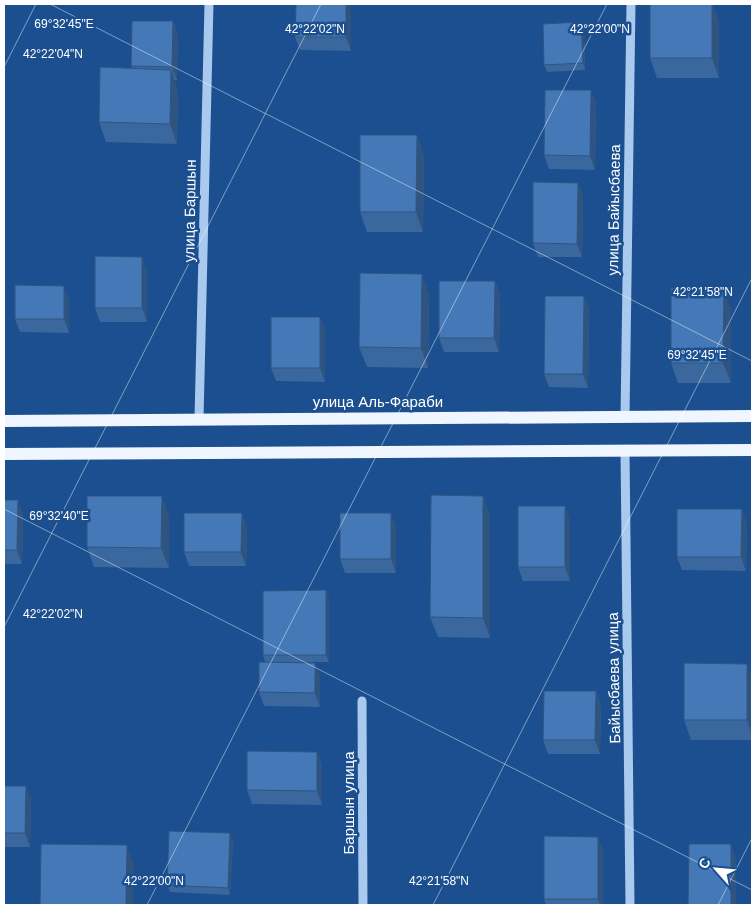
<svg xmlns="http://www.w3.org/2000/svg" width="756" height="909" viewBox="0 0 756 909" font-family="Helvetica,sans-serif">
	<rect width="100%" height="100%" fill="#1b4f8f"/>
	<g fill="none" stroke-linecap="round" stroke-linejoin="round">
		<g stroke="#a9c9ee" stroke-width="9">
			<polyline points="625,417 631,4"/>
			<polyline points="199,419 209,4"/>
			<polyline points="625,450 630,905"/>
			<polyline points="362,701 363,905"/>
		</g>
		<g stroke="#f0f6ff" stroke-width="12">
			<polyline points="4,421 752,416"/>
			<polyline points="4,454 752,450"/>
		</g>
	</g>
	<g fill="#3a679d">
		<polygon points="296,4 351,4 351,51 300,50 295,37"/>
		<polygon points="173,21 178,35 177,80 174,80 178,90 177,144 106,142 99,122 132,68 131,66"/>
		<polygon points="719,21 719,78 657,78 650,58"/>
		<polygon points="584,29 585,70 547,72 544,65"/>
		<polygon points="591,90 596,104 595,170 549,169 544,155"/>
		<polygon points="424,155 423,232 367,232 360,212"/>
		<polygon points="578,183 583,197 582,257 538,257 533,243"/>
		<polygon points="147,271 147,322 100,322 95,308"/>
		<polygon points="495,281 500,295 499,352 444,352 439,338"/>
		<polygon points="429,294 428,368 367,367 359,347"/>
		<polygon points="584,296 589,310 588,388 549,387 544,374"/>
		<polygon points="69,300 69,333 20,332 15,319"/>
		<polygon points="731,308 731,383 678,383 671,363"/>
		<polygon points="320,317 325,331 325,382 276,381 271,368"/>
		<polygon points="483,496 490,516 490,638 438,637 430,617"/>
		<polygon points="4,500 23,513 22,564 4,564"/>
		<polygon points="169,516 169,568 94,567 87,547"/>
		<polygon points="570,520 570,581 523,581 518,567"/>
		<polygon points="747,523 746,571 682,570 677,557"/>
		<polygon points="247,527 246,566 189,566 184,552"/>
		<polygon points="396,527 396,573 345,573 340,559"/>
		<polygon points="329,598 329,662 268,662 320,676 320,707 264,706 259,692 265,662 263,655"/>
		<polygon points="752,677 752,740 691,740 684,720"/>
		<polygon points="596,691 601,705 600,754 548,754 543,740"/>
		<polygon points="317,752 322,766 322,805 252,804 247,790"/>
		<polygon points="4,786 31,800 30,847 4,847"/>
		<polygon points="233,840 230,895 170,892 167,885"/>
		<polygon points="603,850 603,905 546,905 544,899"/>
	</g>
	<g fill="#305480">
		<polygon points="346,4 351,4 351,51 346,37"/>
		<polygon points="712,4 713,4 719,21 719,78 712,58"/>
		<polygon points="173,21 178,35 177,80 172,67"/>
		<polygon points="581,22 584,29 585,70 583,63"/>
		<polygon points="171,70 178,90 177,144 170,124"/>
		<polygon points="591,90 596,104 595,170 590,156"/>
		<polygon points="417,135 424,155 423,232 416,212"/>
		<polygon points="578,183 583,197 582,257 577,244"/>
		<polygon points="142,257 147,271 147,322 142,308"/>
		<polygon points="422,274 429,294 428,368 421,348"/>
		<polygon points="495,281 500,295 499,352 494,338"/>
		<polygon points="64,286 69,300 69,333 64,319"/>
		<polygon points="724,288 731,308 731,383 723,363"/>
		<polygon points="584,296 589,310 588,388 583,374"/>
		<polygon points="320,317 325,331 325,382 320,368"/>
		<polygon points="162,496 169,516 169,568 161,548"/>
		<polygon points="483,496 490,516 490,638 483,618"/>
		<polygon points="18,500 23,513 22,564 17,550"/>
		<polygon points="565,506 570,520 570,581 565,567"/>
		<polygon points="742,509 747,523 746,571 741,557"/>
		<polygon points="242,513 247,527 246,566 241,552"/>
		<polygon points="391,513 396,527 396,573 391,559"/>
		<polygon points="326,590 329,598 329,662 326,655"/>
		<polygon points="315,663 320,676 320,707 315,693"/>
		<polygon points="747,664 752,677 752,736 747,720"/>
		<polygon points="596,691 601,705 600,754 595,740"/>
		<polygon points="317,752 322,766 322,805 317,791"/>
		<polygon points="26,786 31,800 30,847 25,833"/>
		<polygon points="230,833 233,840 230,895 228,888"/>
		<polygon points="598,837 603,850 603,905 600,905 598,899"/>
		<polygon points="731,844 736,858 736,905 731,905"/>
		<polygon points="127,845 134,865 133,905 126,905"/>
	</g>
	<g fill="#4478b7" stroke="#305480">
		<polygon points="296,4 346,4 346,37 295,37"/>
		<rect x="650" y="4" width="62" height="54"/>
		<polygon points="132,21 173,21 172,67 131,66"/>
		<polygon points="581,22 583,63 544,65 543,24"/>
		<polygon points="100,67 171,70 170,124 99,122"/>
		<polygon points="545,90 591,90 590,156 544,155"/>
		<polygon points="360,135 417,135 416,212 360,212"/>
		<polygon points="533,182 578,183 577,244 533,243"/>
		<polygon points="95,256 142,257 142,308 95,308"/>
		<polygon points="360,273 422,274 421,348 359,347"/>
		<polygon points="439,281 495,281 494,338 439,338"/>
		<polygon points="15,285 64,286 64,319 15,319"/>
		<polygon points="671,288 724,288 723,363 671,363"/>
		<polygon points="545,296 584,296 583,374 544,374"/>
		<rect x="271" y="317" width="49" height="51"/>
		<polygon points="431,495 483,496 483,618 430,617"/>
		<polygon points="87,496 162,496 161,548 87,547"/>
		<polygon points="4,500 18,500 17,550 4,550"/>
		<rect x="518" y="506" width="47" height="61"/>
		<polygon points="677,509 742,509 741,557 677,557"/>
		<polygon points="184,513 242,513 241,552 184,552"/>
		<rect x="340" y="513" width="51" height="46"/>
		<polygon points="326,590 326,655 263,655 263,591"/>
		<polygon points="259,662 315,663 315,693 259,692"/>
		<polygon points="684,663 747,664 747,720 684,720"/>
		<polygon points="544,691 596,691 595,740 543,740"/>
		<polygon points="247,751 317,752 317,791 247,790"/>
		<polygon points="4,786 26,786 25,833 4,833"/>
		<polygon points="169,831 230,833 228,888 167,885"/>
		<polygon points="544,836 598,837 598,899 544,899"/>
		<polygon points="41,844 127,845 126,905 40,905"/>
		<polygon points="689,844 731,844 731,905 688,905"/>
	</g>
	<path fill="none" stroke="#fff" stroke-width="1" stroke-opacity="0.45" d="M50 4 752 361M4 67 36 4M4 509 752 890M4 627 321 4M147 905 607 4M433 905 752 278M718 905 752 838"/>
	<g text-anchor="middle" stroke-width="5" stroke-linejoin="round" paint-order="stroke">
		<g font-size="15" fill="#fff" stroke="#1b4f8f">
			<text transform="translate(614 210) rotate(-89)" y="5">улица Байысбаева</text>
			<text transform="translate(190 211) rotate(-89)" y="5">улица Баршын</text>
			<text x="378" y="407">улица Аль-Фараби</text>
			<text transform="translate(614 678) rotate(-91)" y="5">Байысбаева улица</text>
			<text transform="translate(349 803) rotate(-90)" y="5">Баршын улица</text>
		</g>
	</g>
	<g font-size="12" text-anchor="middle" fill="#fff" stroke="#1b4f8f" stroke-width="5" stroke-linejoin="round" paint-order="stroke">
		<text x="64" y="28">69°32'45"E</text>
		<text x="315" y="33">42°22'02"N</text>
		<text x="600" y="33">42°22'00"N</text>
		<text x="53" y="58">42°22'04"N</text>
		<text x="703" y="296">42°21'58"N</text>
		<text x="697" y="359">69°32'45"E</text>
		<text x="59" y="520">69°32'40"E</text>
		<text x="53" y="618">42°22'02"N</text>
		<text x="154" y="885">42°22'00"N</text>
		<text x="439" y="885">42°21'58"N</text>
	</g>
	<rect width="756" height="909" fill="none" stroke="#ffffff" stroke-width="10"/>
	<g transform="translate(716 869) rotate(297)" stroke="#1b4f8f" stroke-width="4" paint-order="stroke">
	<path d="M0-4L9 19L0 12L-9 19Z" fill="#ffffff"/>
	<text y="-8" font-size="14" font-weight="bold" text-anchor="middle" fill="#ffffff">С</text>
	</g>
</svg>
